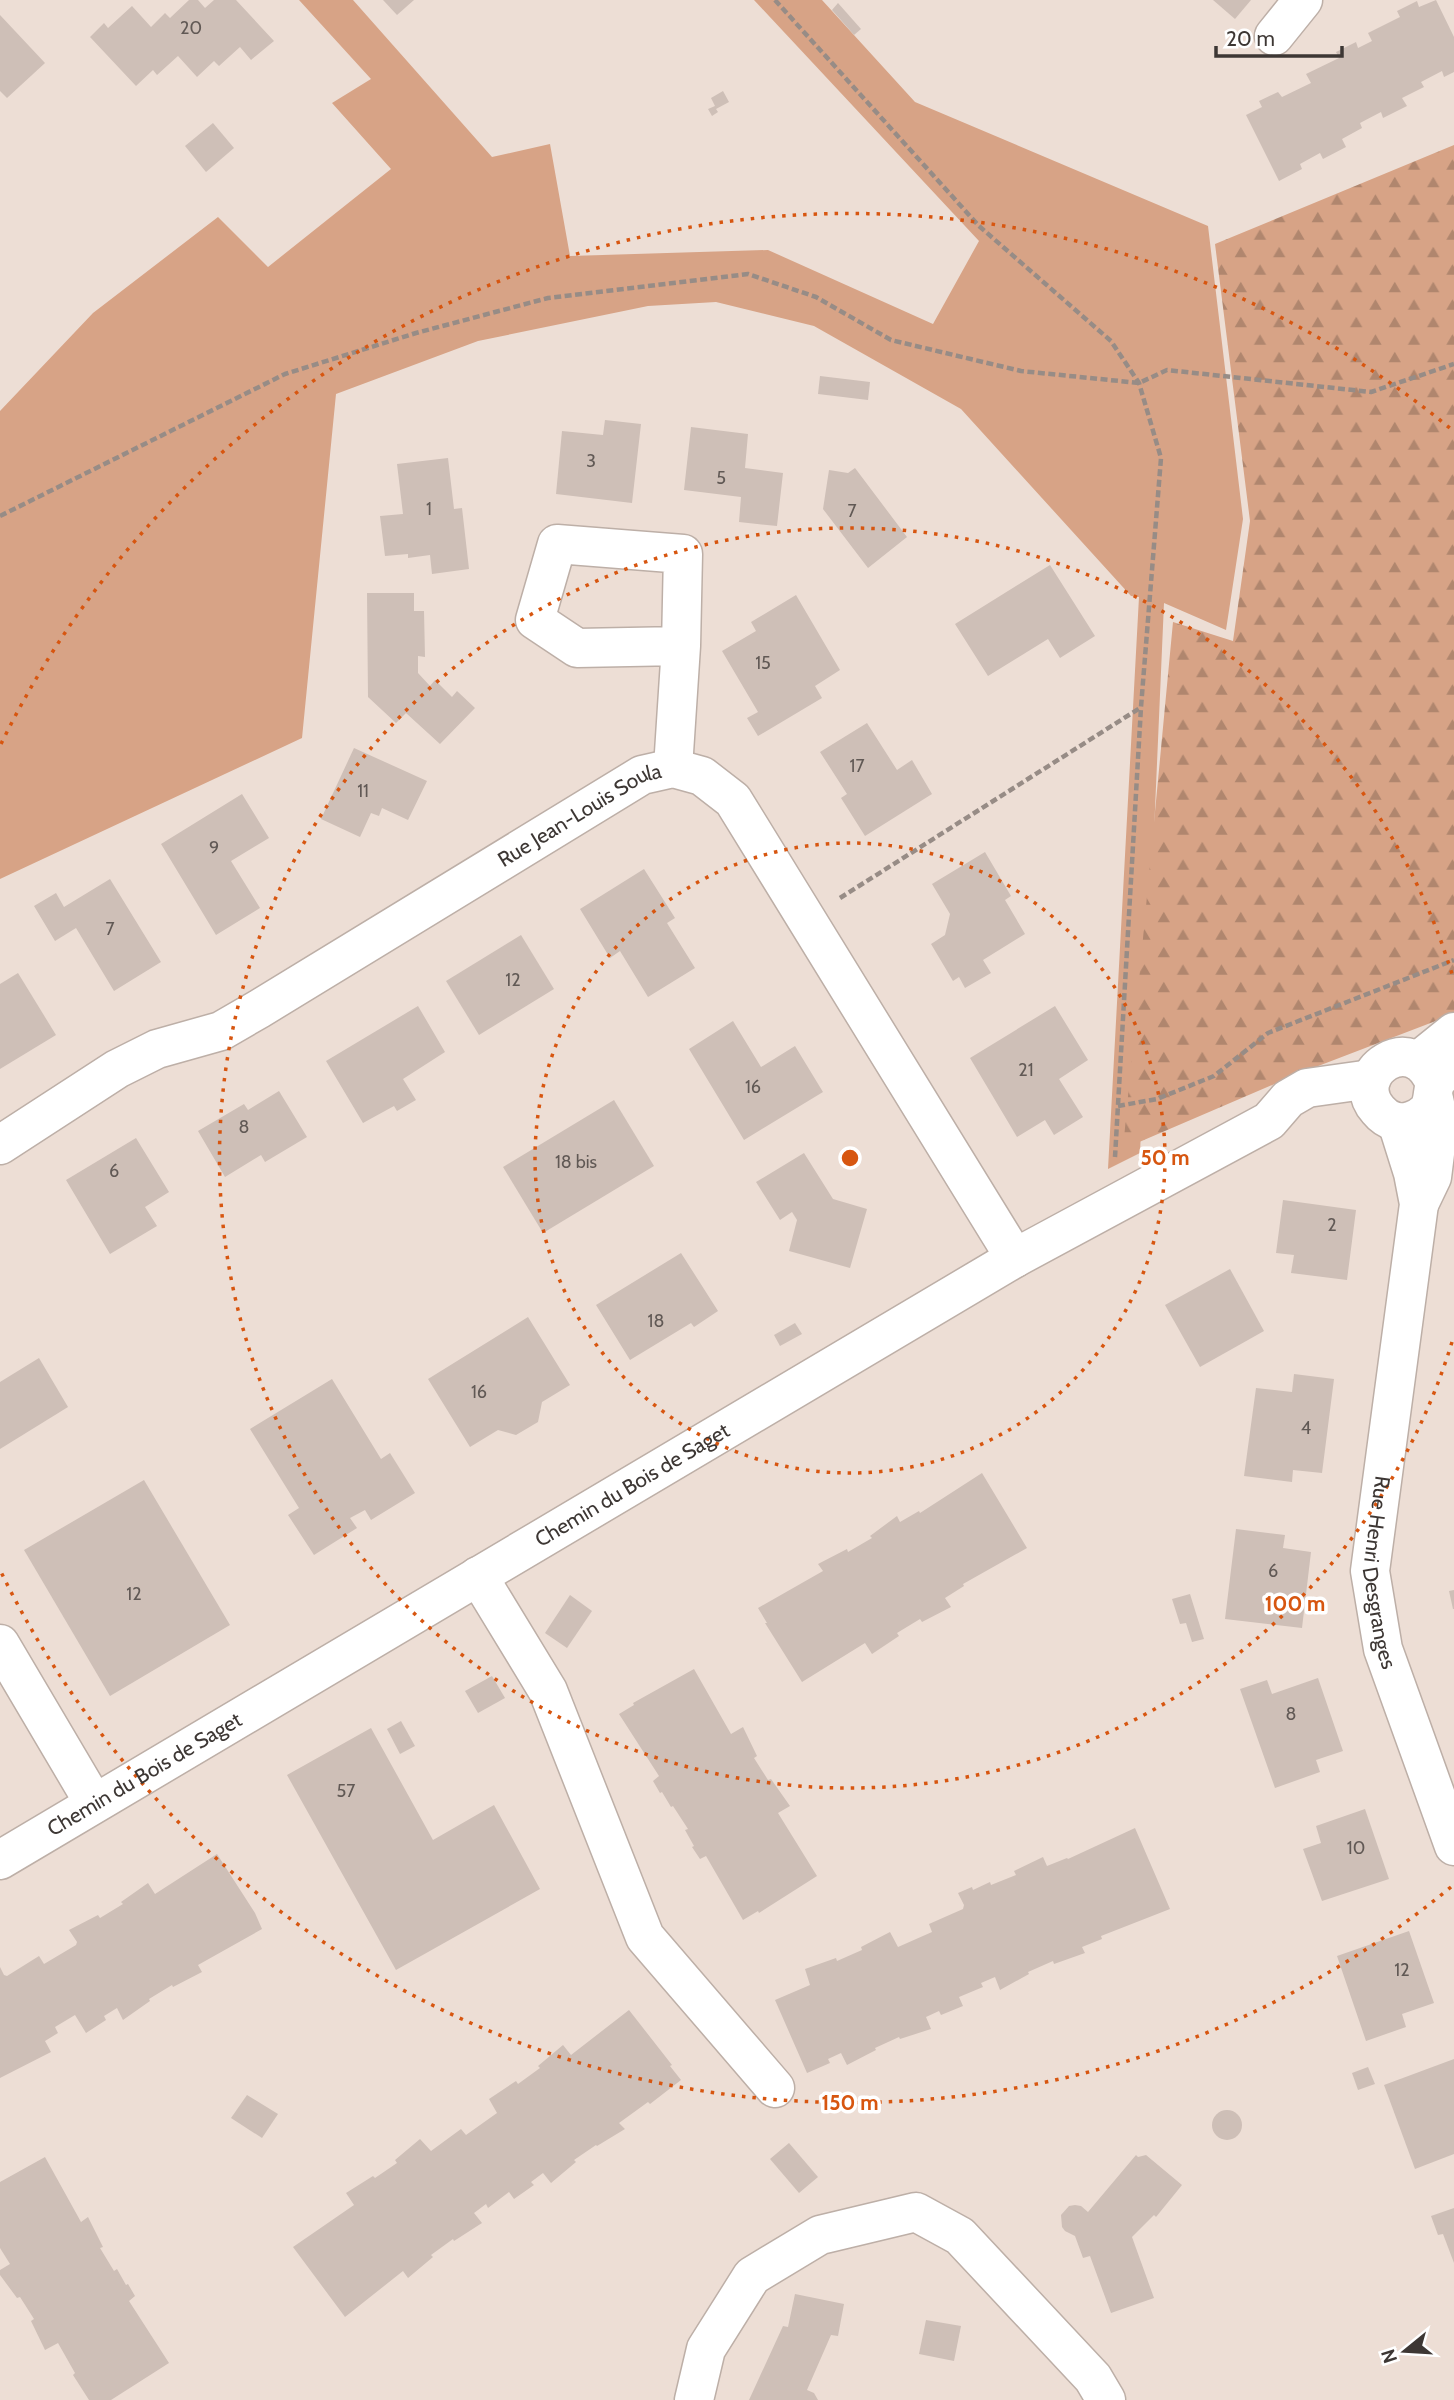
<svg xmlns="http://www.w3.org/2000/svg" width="1454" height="2400" viewBox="0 0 1454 2400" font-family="Cabin,sans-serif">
	<defs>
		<pattern id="forest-firs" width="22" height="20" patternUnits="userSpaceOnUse" patternTransform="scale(1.75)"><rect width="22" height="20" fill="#d7a386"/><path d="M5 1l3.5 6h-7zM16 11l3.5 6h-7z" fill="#b0866e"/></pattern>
	</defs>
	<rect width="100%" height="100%" fill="#edded5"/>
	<polygon fill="#d7a386" points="299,0 353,0 492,157 550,144 570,256 768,250 933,324 979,241 754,0 822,0 915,102 1208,226 1243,519 1226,630 1164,603 1140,1153 1108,1169 1139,597 1131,596 961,409 814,326 716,302 648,306 478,341 336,394 302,738 0,879 0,411 93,313 218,217 268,267 391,169 332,103 371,79"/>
	<polygon fill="url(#forest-firs)" points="1454,145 1454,1014 1300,1073 1123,1149 1173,622 1233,641 1250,521 1215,244"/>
	<g fill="#cebfb7">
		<polygon points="189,0 198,0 205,8 214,0 236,0 274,41 251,60 240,47 219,66 214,61 197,77 178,56 157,75 153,70 136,86 90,37 104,23 108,28 132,6 151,27 165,13 170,18"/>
		<polygon points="383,0 414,0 397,15"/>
		<polygon points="1213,0 1251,0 1235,19"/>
		<polygon points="1436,0 1454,37 1454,72 1444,77 1442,71 1421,82 1424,87 1402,98 1407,106 1383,118 1381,112 1360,123 1362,128 1342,139 1346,147 1323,159 1320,153 1300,164 1302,169 1279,181 1246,115 1262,107 1259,101 1278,92 1282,97 1311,83 1306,74 1339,58 1336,52 1356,42 1358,48 1372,41 1368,33 1400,17 1397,11 1417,1 1419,7"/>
		<polygon points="838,3 861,29 854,35 832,10"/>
		<polygon points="0,15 45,63 7,98 0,91"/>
		<polygon points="723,91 729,102 716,109 718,112 712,116 708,109 715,106 711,98"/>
		<polygon points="213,123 234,148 206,172 185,146"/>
		<polygon points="820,376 870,382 868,400 818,394"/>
		<polygon points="605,420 641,424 632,503 556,494 562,431 603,435"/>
		<polygon points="691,427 748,434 745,468 783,473 777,526 739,522 741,497 684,490"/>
		<polygon points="448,458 454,509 462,508 469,569 432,574 430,555 408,558 408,554 385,556 380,516 403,514 397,464"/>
		<polygon points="855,468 907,537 868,568 823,509 829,470 848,473"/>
		<polygon points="1050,565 1095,636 1060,658 1048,639 988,676 955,624"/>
		<polygon points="367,593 414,593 414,611 424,611 425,657 418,656 418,673 430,686 435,680 452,697 457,691 475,708 440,744 406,713 396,723 368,697"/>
		<polygon points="796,595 840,670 815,686 822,698 758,736 747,718 758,712 722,651 756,631 751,622"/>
		<polygon points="867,723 897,770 912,760 932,794 865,836 841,798 847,794 820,752"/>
		<polygon points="354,748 427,781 408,820 382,808 379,816 371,813 360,837 321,819"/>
		<polygon points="242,794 269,838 231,861 260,908 216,935 161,844"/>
		<polygon points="985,852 1011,896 1005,900 1025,934 983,960 991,973 965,988 959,977 953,981 931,944 945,935 950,914 932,884"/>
		<polygon points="644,869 675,918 667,923 695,968 648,997 620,951 610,958 580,909"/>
		<polygon points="110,879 161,962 114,991 76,928 55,941 34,906 56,893 64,907"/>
		<polygon points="521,935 554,989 479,1035 446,981"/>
		<polygon points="18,973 56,1035 0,1069 0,984"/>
		<polygon points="418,1006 445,1052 403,1079 416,1100 397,1111 394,1106 363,1123 326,1061"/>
		<polygon points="1055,1006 1088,1060 1059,1079 1083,1117 1054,1135 1045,1120 1017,1137 970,1058"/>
		<polygon points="733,1021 761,1067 795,1046 823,1092 744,1140 689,1049"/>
		<polygon points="279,1091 307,1137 265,1162 261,1155 225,1177 198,1131 244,1104 248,1110"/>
		<polygon points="614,1100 654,1166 543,1233 503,1167"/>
		<polygon points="136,1138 169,1192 145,1207 157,1226 110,1254 66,1180"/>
		<polygon points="804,1153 833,1199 867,1209 850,1268 789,1251 797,1220 792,1212 780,1220 756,1182"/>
		<polygon points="1283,1200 1356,1210 1347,1280 1291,1273 1294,1255 1276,1253"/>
		<polygon points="681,1253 718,1311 694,1327 691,1323 630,1360 596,1305"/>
		<polygon points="1230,1269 1264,1331 1200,1367 1165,1305"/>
		<polygon points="528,1317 570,1385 542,1402 538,1422 516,1435 498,1430 470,1447 428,1379"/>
		<polygon points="795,1323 802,1334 780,1346 774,1335"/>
		<polygon points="39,1358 68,1407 0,1449 0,1382"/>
		<polygon points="1294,1374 1334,1379 1322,1473 1293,1470 1292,1482 1244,1476 1256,1388 1292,1392"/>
		<polygon points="332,1379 381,1459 390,1453 415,1493 371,1520 365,1510 350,1518 357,1528 314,1555 288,1515 299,1508 250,1429"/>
		<polygon points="982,1473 1027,1548 963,1584 964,1586 945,1598 951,1607 922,1622 920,1619 897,1633 899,1636 872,1654 865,1643 802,1682 765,1623 767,1623 758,1608 823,1571 818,1564 847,1549 848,1552 872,1538 870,1536 897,1516 900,1522 919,1511 920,1513"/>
		<polygon points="144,1480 230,1625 110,1696 24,1550"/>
		<polygon points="1236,1529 1285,1535 1283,1548 1311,1552 1302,1628 1225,1619"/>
		<polygon points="1454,1590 1454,1609 1453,1609 1449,1591"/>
		<polygon points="1190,1594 1204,1639 1192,1642 1186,1623 1180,1624 1172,1599"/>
		<polygon points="570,1595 592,1611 567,1648 545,1633"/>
		<polygon points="694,1669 731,1734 743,1727 757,1756 754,1758 768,1780 771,1779 790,1806 778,1813 817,1876 759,1913 758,1911 743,1920 706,1856 700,1859 692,1847 694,1846 685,1830 688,1829 673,1806 671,1807 662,1792 660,1793 653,1781 659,1776 619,1714 634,1705 633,1703"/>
		<polygon points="492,1676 505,1698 478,1713 465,1691"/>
		<polygon points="1318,1678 1343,1751 1316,1760 1320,1772 1275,1788 1240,1689 1267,1680 1272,1694"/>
		<polygon points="401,1721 415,1746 400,1754 387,1729"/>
		<polygon points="371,1728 433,1840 494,1805 540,1889 396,1970 287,1775"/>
		<polygon points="1365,1809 1389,1879 1322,1901 1303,1849 1321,1843 1316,1826"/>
		<polygon points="1135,1828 1170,1909 1101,1936 1102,1939 1082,1947 1085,1953 1054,1964 1053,1961 1028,1972 1029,1974 1000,1990 995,1977 981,1983 983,1987 959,1997 963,2006 941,2015 939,2011 926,2017 931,2029 900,2039 899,2037 875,2048 876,2050 847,2065 841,2053 828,2059 830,2063 807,2073 775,2000 810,1985 805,1969 836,1958 837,1961 862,1950 861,1947 890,1932 898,1947 932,1932 929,1924 963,1909 964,1905 958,1893 972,1887 973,1890 990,1882 991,1885 1016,1875 1014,1871 1043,1857 1047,1866 1067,1858 1068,1859"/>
		<polygon points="217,1854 255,1913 262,1929 198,1965 202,1972 173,1987 172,1985 149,1999 150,2001 123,2020 117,2008 104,2016 106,2020 86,2033 75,2015 55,2027 58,2033 45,2041 51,2052 0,2078 0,1967 4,1975 7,1976 39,1956 44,1964 76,1945 77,1942 69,1930 98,1915 100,1918 123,1904 121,1902 148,1883 155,1894"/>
		<polygon points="1409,1931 1434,2003 1402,2014 1406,2027 1366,2041 1337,1956"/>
		<polygon points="629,2010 672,2065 670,2066 681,2080 650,2104 648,2102 619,2123 625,2129 597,2146 596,2145 574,2160 576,2162 551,2183 543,2173 531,2182 534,2185 514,2199 509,2192 488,2208 486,2204 474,2213 482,2223 454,2241 453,2239 431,2255 433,2257 408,2278 403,2271 345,2317 293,2247 354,2205 346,2193 373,2176 375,2178 397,2163 395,2160 420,2139 431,2151 461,2129 466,2135 497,2113 489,2099 516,2081 518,2084 540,2068 538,2066 563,2045 571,2055"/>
		<polygon points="1454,2059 1454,2154 1415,2169 1384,2085"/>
		<polygon points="1368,2067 1375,2084 1358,2090 1352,2073"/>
		<polygon points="247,2095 278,2114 262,2138 231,2118"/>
		<circle cx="1227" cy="2125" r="15"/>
		<polygon points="789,2143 818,2177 799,2193 770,2159"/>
		<polygon points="1136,2155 1138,2157 1146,2155 1182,2185 1156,2217 1154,2215 1132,2237 1154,2298 1111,2313 1090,2256 1083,2258 1075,2236 1065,2231 1062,2227 1061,2215 1069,2206 1075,2205 1081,2206 1088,2212"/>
		<polygon points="45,2157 81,2222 88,2217 103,2247 100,2248 114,2271 117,2269 126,2285 128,2284 135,2296 129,2301 169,2363 111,2400 89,2400 73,2375 75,2373 58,2343 45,2350 31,2321 34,2319 20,2297 17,2298 0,2275 0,2270 10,2264 0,2248 0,2182"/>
		<polygon points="1454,2208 1454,2263 1443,2234 1438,2235 1431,2216"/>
		<polygon points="795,2294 844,2304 838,2336 831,2335 807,2390 814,2393 818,2400 749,2400 783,2326 788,2327"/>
		<polygon points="926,2320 961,2326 954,2361 919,2354"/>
	</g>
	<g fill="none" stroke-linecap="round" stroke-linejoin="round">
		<defs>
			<g id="minor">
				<polyline points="1274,36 1303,0"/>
				<polyline points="673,768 681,646 683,554 557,544 535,620 577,648 681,646"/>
				<polyline points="1418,1061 1454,1032"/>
				<path d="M1435 1084C1413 1026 1346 1074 1378 1110 1382 1115 1389 1120 1396 1122 1406 1124 1419 1119 1426 1112 1435 1103 1431 1091 1436 1082 1441 1075 1448 1068 1454 1061"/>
				<path id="s1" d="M1397 1122 1413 1173 1419 1204 1370 1571 1383 1649 1454 1846"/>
				<path id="s2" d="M0 1145 117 1069 157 1049 221 1031 259 1009 642 775 673 768 702 776 733 800 1015 1258"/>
				<polyline points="1420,1202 1432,1177 1439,1122 1434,1099"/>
				<polyline points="478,1576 548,1691 645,1937 775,2088"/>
				<polyline points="0,1644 94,1803"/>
				<path id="s3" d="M0 1860 1015 1258 1269 1121 1288 1099 1307 1088 1371 1079"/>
				<polyline points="694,2400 706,2349 752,2276 820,2235 916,2212 960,2236 1093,2378 1106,2400"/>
			</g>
		</defs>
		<use href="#minor" stroke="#bdafa7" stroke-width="41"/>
		<g stroke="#978c86" stroke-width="4.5" stroke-dasharray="7 3.5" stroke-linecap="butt">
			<polyline points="775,0 979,226 1111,341 1139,383 1161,458 1141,707 1115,1157"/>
			<polyline points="0,516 285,374 416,333 548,298 748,274 816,297 891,340 1021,371 1139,383 1167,370 1371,392 1454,364"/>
			<polyline points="840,898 1140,708"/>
			<polyline points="1118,1106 1157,1099 1214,1076 1268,1033 1454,960"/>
		</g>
		<use href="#minor" stroke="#fff" stroke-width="38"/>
	</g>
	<g fill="none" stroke="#d75610" stroke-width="3.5" stroke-dasharray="3.5 7">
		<circle cx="850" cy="1158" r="315"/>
		<path d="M1452 1342A630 630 0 1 1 1452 974"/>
		<path d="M1451 1887A945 945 0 0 1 1 1572M1 744A945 945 0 0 1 1451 429"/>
	</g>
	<g text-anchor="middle" stroke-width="7" stroke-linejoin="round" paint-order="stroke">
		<g font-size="18" fill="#615955">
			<text x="191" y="34">20</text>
			<text x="591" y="467">3</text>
			<text x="721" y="484">5</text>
			<text x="429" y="515">1</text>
			<text x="852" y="517">7</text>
			<text x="763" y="669">15</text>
			<text x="857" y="772">17</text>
			<text x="363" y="797">11</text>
			<text x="214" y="854">9</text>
			<text x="110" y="935">7</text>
			<text x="513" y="986">12</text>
			<text x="1026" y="1076">21</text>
			<text x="753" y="1093">16</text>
			<text x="244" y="1133">8</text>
			<text x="576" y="1168">18 bis</text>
			<text x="114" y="1177">6</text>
			<text x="1332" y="1231">2</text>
			<text x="656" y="1327">18</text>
			<text x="479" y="1398">16</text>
			<text x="1306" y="1434">4</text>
			<text x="1273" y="1577">6</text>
			<text x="134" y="1600">12</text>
			<text x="1291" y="1720">8</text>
			<text x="346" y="1797">57</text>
			<text x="1356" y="1854">10</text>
			<text x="1402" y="1976">12</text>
		</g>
		<g font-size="21" fill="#3d3734" stroke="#fff">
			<text dy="7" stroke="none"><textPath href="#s2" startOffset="670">Rue Jean-Louis Soula</textPath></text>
			<text dy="7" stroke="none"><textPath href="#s3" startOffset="735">Chemin du Bois de Saget</textPath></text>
			<text dy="7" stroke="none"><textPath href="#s1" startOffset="457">Rue Henri Desgranges</textPath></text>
			<text dy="7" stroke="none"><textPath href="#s3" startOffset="168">Chemin du Bois de Saget</textPath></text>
		</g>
	</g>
	<circle cx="850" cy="1158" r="10" fill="#d75610" stroke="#fff" stroke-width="3.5"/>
	<g font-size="21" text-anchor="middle" font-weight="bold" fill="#d75610" stroke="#fff" stroke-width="7" stroke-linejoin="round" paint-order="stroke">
		<text x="1165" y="1165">50 m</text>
		<text x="1295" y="1611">100 m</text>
		<text x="850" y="2110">150 m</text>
	</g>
	<g transform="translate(1405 2351) rotate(252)" stroke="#ffffff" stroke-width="5" paint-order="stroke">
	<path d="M0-5L12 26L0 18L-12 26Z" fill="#3d3734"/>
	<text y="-10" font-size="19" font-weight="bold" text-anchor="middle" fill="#3d3734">N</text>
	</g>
	<path d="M1216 46v10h126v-10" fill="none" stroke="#3d3734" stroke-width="3.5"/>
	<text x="1226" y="46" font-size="21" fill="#3d3734" stroke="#ffffff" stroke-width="5" paint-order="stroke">20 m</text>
</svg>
